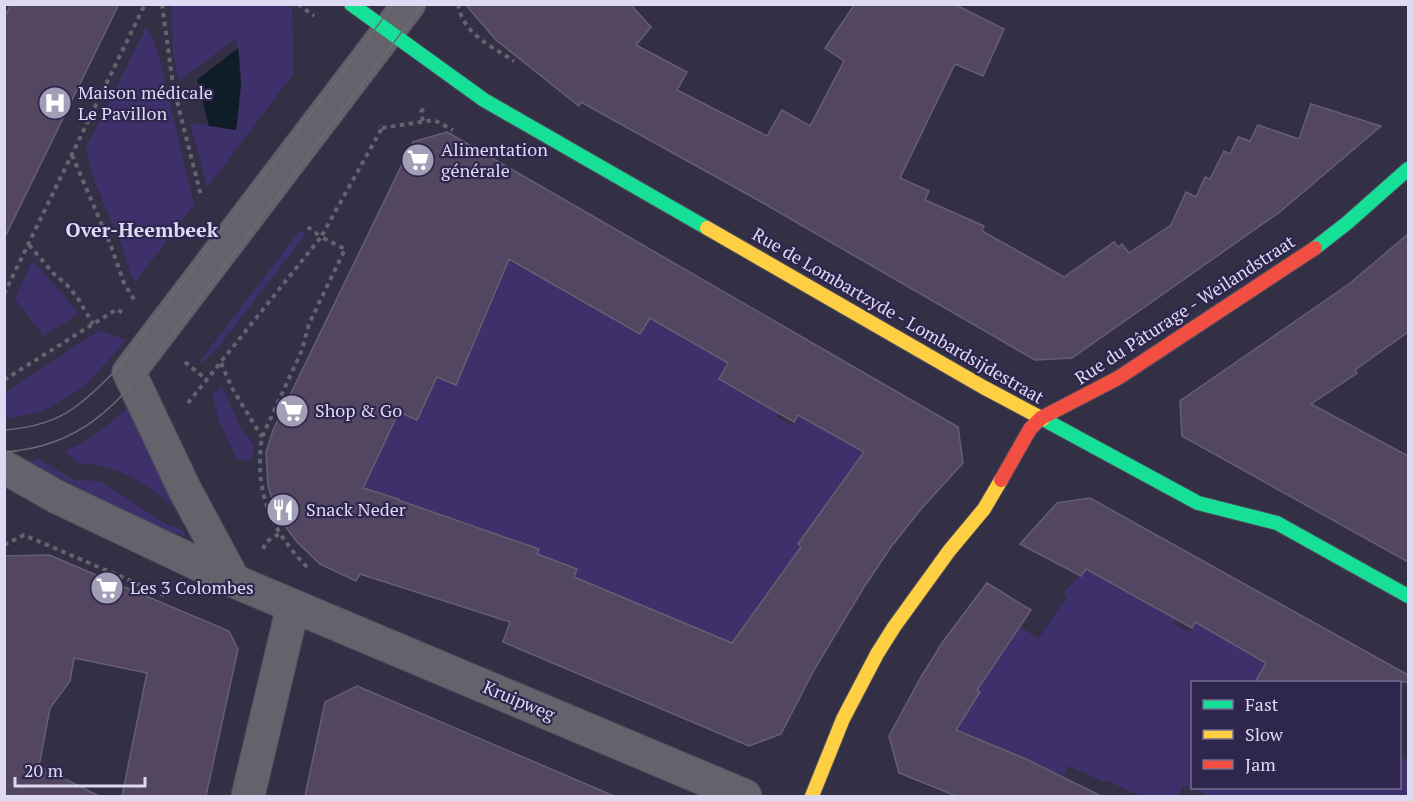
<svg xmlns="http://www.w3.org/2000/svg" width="1413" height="801" viewBox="0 0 1413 801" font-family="'PT Serif',serif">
	<rect width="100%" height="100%" fill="#332f44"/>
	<g fill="#3e306b">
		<path d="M286 4 292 8 294 73 207 188 190 123 237 129C240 100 245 68 235 39L179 81 173 53 172 5Z"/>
		<polygon points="146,28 152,36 159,56 194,205 136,281 131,276 121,244 94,180 86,148"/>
		<polygon points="300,230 306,234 220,345 202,363 200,361"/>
		<polygon points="474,236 560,288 574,265 614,287 600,312 640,334 650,318 728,363 719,379 757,401 783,405 777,417 791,426 799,414 842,440 895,458 799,544 811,553 738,675 697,637 699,629 628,599 571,584 577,569 539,554 527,583 391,521 398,498 381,493 374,517 357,484 390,430 405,400 430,374 456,385 472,346"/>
		<polygon points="32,261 62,293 78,314 44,336 15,299"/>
		<polygon points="100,330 126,340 87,384 66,398 41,412 9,418 5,415 5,393"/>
		<polygon points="222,386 241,429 254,445 252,460 237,459 220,423 212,396"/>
		<path d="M131 406 175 508C147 484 116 463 79 464L65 451 86 441Z"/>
		<path d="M39 459 74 480 100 481 166 524 183 530 185 537C131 515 79 490 29 461Z"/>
		<polygon points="1086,569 1176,619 1174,624 1190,632 1195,622 1266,662 1259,675 1271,682 1192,682 1192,788 1400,788 1400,756 1408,761 1408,796 1209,796 1183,785 1178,796 1141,796 1105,780 1104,782 1068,766 1063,777 956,729 980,693 975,689 1020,626 1038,639 1067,597 1063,593"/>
	</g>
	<polygon fill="#0e1d27" points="238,48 241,84 236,130 209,126 197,80"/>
	<g fill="#524660" stroke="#665f71" stroke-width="1.5" fill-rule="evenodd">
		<polygon points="11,4 119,4 4,239 4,18"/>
		<polygon points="465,4 630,4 651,27 636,45 687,72 677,90 767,136 782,110 810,126 844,61 825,48 855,4 954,4 1004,29 983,76 955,64 900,178 929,191 925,200 984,226 982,231 1064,277 1114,242 1118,247 1122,244 1129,253 1171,225 1186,192 1196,197 1205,177 1210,179 1224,151 1230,154 1238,137 1250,141 1258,125 1299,139 1311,104 1381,126 1281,211 1072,358 1035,360 756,199 581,102 579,106 496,40"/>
		<path d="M447 132 958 427 963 463 921 509 891 547 864 587 814 670 781 734 749 746 503 642 510 622 360 574 356 581 320 564 296 541 281 520 275 509 268 485 266 452 273 430 413 142ZM509 259 640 334 650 318 728 363 719 379 794 422 798 415 864 452 798 544 801 547 732 643 574 577 577 569 537 554 539 549 398 500 399 499 363 488 399 412 417 420 437 377 456 385Z"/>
		<polygon points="1408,234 1408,332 1355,370 1357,373 1311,404 1408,456 1408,562 1182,436 1180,401 1349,284"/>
		<polygon points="1090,498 1408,675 1408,682 1255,682 1266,663 1195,622 1192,628 1086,569 1081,576 1020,544 1057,503"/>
		<polygon points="49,555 229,631 238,649 206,796 122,796 147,673 74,658 70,681 50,708 39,766 99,796 4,796 4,556"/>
		<polygon points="987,583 1031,610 977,690 980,692 956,730 1026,759 1101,796 956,796 899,773 889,736 921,677 942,643"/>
		<polygon points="357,686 614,796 305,796 325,702"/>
	</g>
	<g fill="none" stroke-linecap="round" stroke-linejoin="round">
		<defs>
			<g id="street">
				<polyline points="4,467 57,497 234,581 745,796"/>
				<polyline points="234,581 184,488 129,372 409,4"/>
				<polyline points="248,796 293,606"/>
			</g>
			<g id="fast">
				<polyline points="351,4 484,100 707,228"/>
				<polyline points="1315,248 1347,223 1408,169"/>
				<polyline points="1043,419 1198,503 1277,523 1408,596"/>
			</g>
			<g id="slow">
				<polyline points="707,228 983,387 1043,419"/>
				<polyline points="812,796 843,719 877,654 894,627 949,551 984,509 1001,480"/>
			</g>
			<polyline id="jam" points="1001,480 1030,429 1041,418 1118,378 1315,248"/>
		</defs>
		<use href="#street" stroke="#4f4c5e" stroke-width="35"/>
		<use href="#fast" stroke="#4f4c5e" stroke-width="16"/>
		<use href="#slow" stroke="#4f4c5e" stroke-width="16"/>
		<use href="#jam" stroke="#4f4c5e" stroke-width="16"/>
		<g stroke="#656370" stroke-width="4" stroke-dasharray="4.5 4.5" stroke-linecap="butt">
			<polyline points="162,4 173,85 201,196"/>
			<polyline points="298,4 314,16"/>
			<path d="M458 4C463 34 491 46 514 61"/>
			<polyline points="423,121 421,112 426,105"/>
			<polyline points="382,128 434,120 453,130"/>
			<polyline points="72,155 111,246 124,283 135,301"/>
			<polyline points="29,245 54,274 67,285 77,297 93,324"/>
			<polyline points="4,294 145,4"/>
			<polyline points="185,362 207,380"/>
			<polyline points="221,363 232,388 262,437"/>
			<polyline points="4,380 117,309 125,315"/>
			<polyline points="188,403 321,237 304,224"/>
			<polyline points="4,545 24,535 166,596"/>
			<polyline points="263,549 266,542 279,534"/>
			<path d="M307 567C270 529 254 491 262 437L302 350 309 324 345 249 321 237 382 128 379 126"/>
		</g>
		<use href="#street" stroke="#64626b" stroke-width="33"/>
		<use href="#fast" stroke="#16e098" stroke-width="14"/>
		<use href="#slow" stroke="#ffcf43" stroke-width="14"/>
		<use href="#jam" stroke="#f24e42" stroke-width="14"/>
		<g stroke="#6c6a77" stroke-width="1.5">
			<path d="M4 430C57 426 78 409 114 372L394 4"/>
			<path d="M4 452C83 447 118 403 164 346L423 4"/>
		</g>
	</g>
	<defs>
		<symbol id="hospital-disc" viewBox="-11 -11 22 22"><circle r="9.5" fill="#a29eb6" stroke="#2e264d"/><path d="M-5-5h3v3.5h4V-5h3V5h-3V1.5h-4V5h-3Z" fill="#fff"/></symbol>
		<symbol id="supermarket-disc" viewBox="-11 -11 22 22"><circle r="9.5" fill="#a29eb6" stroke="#2e264d"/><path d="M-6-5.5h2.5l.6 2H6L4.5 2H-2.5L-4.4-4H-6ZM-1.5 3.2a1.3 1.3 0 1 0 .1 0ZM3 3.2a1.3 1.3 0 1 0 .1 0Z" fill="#fff"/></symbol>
		<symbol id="restaurant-disc" viewBox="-11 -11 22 22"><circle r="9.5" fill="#a29eb6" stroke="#2e264d"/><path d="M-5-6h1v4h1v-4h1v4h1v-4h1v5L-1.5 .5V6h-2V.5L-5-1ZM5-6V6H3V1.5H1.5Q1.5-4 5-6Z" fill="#fff"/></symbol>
	</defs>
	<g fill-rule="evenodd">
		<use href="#hospital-disc" x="36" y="84" width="38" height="38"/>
		<use href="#supermarket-disc" x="399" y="141" width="38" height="38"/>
		<use href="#supermarket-disc" x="273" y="392" width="38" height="38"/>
		<use href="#restaurant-disc" x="264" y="491" width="38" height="38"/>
		<use href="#supermarket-disc" x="88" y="569" width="38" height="38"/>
	</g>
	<g text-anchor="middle" stroke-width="4.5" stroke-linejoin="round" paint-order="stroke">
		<g font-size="18" fill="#dedaf4" stroke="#2e264d" text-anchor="start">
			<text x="78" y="99">Maison médicale<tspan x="78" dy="21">Le Pavillon</tspan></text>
			<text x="441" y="156">Alimentation<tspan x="441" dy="21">générale</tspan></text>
			<text x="315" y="417">Shop &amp; Go</text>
			<text x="306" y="516">Snack Neder</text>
			<text x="130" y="594">Les 3 Colombes</text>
		</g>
		<g font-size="18" fill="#dedaf4" stroke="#2e264d">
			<text transform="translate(1185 310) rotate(-33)" y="6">Rue du Pâturage - Weilandstraat</text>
			<text transform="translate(898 316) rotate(30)" y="6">Rue de Lombartzyde - Lombardsijdestraat</text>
			<text transform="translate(519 701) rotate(23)" y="6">Kruipweg</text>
		</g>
		<g font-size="20" font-weight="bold" fill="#dedaf4" stroke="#2e264d">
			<text x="142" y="237">Over-Heembeek</text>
		</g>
	</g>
	<rect width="1413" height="801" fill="none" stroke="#dedaf4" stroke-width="12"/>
	<rect x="1191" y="681" width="210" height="108" fill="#2e264d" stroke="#746e90" stroke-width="1.5"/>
	<rect x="1203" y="700" width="30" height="9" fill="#16e098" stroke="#746e90" stroke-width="1.5"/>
	<text x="1245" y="711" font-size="18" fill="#dedaf4">Fast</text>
	<rect x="1203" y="730" width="30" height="9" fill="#ffcf43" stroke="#746e90" stroke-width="1.5"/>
	<text x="1245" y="741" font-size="18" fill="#dedaf4">Slow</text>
	<rect x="1203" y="760" width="30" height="9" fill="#f24e42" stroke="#746e90" stroke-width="1.5"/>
	<text x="1245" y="771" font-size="18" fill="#dedaf4">Jam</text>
	<path d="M15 777v9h130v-9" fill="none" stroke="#dedaf4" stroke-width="3"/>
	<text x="24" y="777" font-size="18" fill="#dedaf4" stroke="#2e264d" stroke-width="4.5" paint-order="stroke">20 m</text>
</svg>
